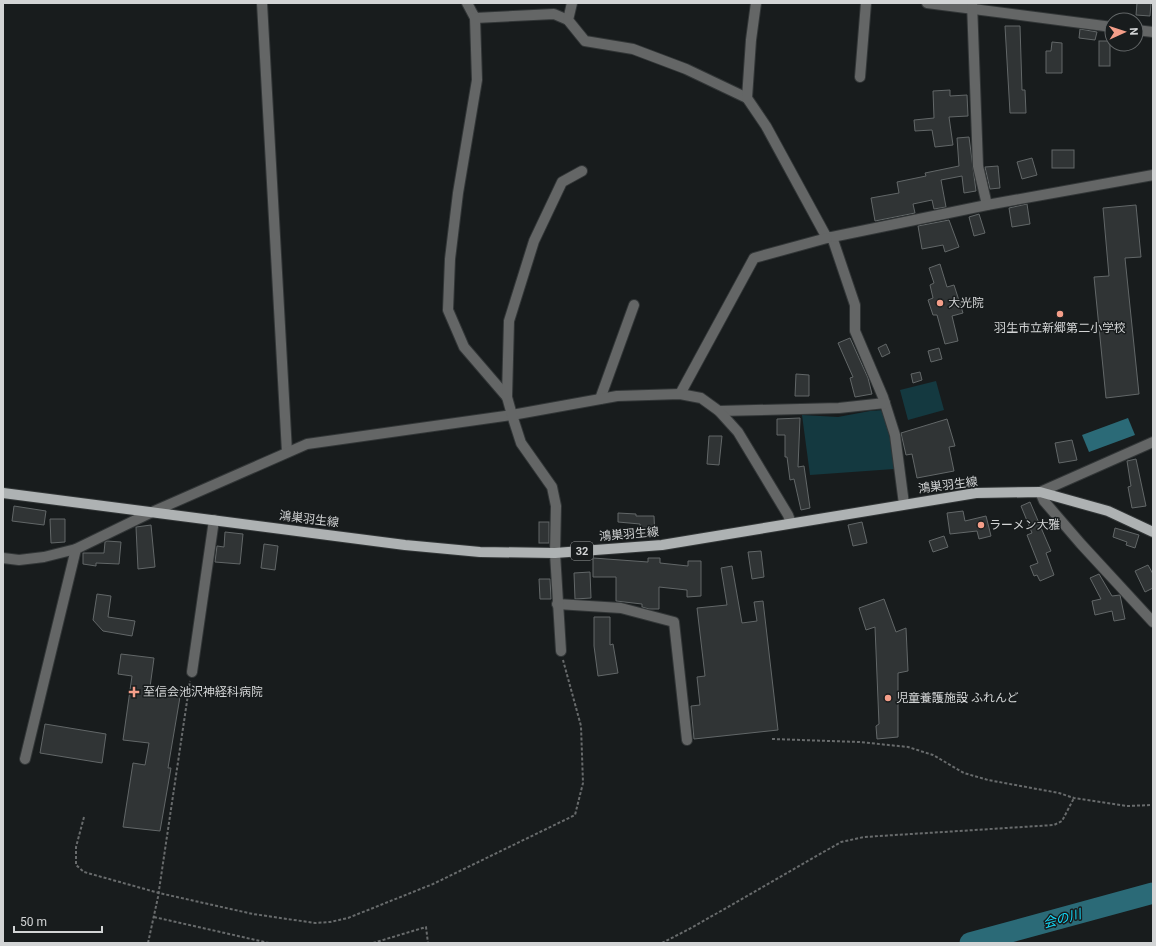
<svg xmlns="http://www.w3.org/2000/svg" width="1156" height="946" viewBox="0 0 1156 946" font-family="Roboto,'Noto Sans JP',sans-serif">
	<rect width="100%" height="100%" fill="#181c1d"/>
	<g fill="#143940">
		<polygon points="936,381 944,410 908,420 900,390"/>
		<polygon points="884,410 890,433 894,469 810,475 802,415 838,417 870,411"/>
	</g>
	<polygon fill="#2b6a77" points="1128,418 1135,435 1089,452 1082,435"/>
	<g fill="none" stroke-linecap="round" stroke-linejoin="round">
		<polyline stroke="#2b6a77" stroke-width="21" points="970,943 1153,893"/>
	</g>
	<g fill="#303435" stroke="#626768">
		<polygon points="1137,3 1151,3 1150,16 1136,15"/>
		<polygon points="1005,26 1020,26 1022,90 1025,90 1026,113 1010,113"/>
		<polygon points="1080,29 1097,32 1095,40 1079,38"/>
		<rect x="1099" y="41" width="11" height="25"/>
		<polygon points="1052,42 1062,43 1062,73 1046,73 1046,51 1051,51"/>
		<polygon points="950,90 950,96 967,95 968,116 949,117 953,145 935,147 932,130 915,131 914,120 934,118 933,91"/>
		<polygon points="969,137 976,191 964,193 962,176 941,180 946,207 934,209 932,200 913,204 915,213 875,221 871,198 899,193 897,182 926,176 925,173 959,166 957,138"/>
		<rect x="1052" y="150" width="22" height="18"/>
		<polygon points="1032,158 1037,175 1022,179 1017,162"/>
		<polygon points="998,166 1000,188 990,189 985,167"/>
		<polygon points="1027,204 1030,224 1012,227 1009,208"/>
		<polygon points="1136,205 1141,257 1125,258 1139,394 1106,398 1094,277 1109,276 1103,208"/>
		<polygon points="979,214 985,233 974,236 969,217"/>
		<polygon points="949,220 959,247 945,252 943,245 922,249 918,226"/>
		<polygon points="940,264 947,287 954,285 963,313 952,316 958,341 945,344 937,315 933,315 928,300 933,298 930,285 934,283 929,268"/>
		<polygon points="850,338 868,378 872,394 855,397 850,378 853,377 838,343"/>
		<polygon points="886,344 890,353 882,357 878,348"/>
		<polygon points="939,348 942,359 931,362 928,351"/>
		<polygon points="920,372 922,380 913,383 911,374"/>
		<polygon points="796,374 809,375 809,396 795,396"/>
		<polygon points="800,418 798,467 804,466 810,508 801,510 794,479 790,480 787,457 785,457 785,435 777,435 777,419"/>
		<polygon points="947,419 955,446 949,447 954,471 917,478 912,454 906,455 901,433"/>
		<polygon points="709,436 722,436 719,465 707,464"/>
		<polygon points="1072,440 1077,460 1059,463 1055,443"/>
		<polygon points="1136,459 1146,506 1132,508 1128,487 1131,486 1127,461"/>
		<polygon points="1030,502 1051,551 1046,553 1054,575 1040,581 1037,575 1034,576 1030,566 1038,563 1027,535 1032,533 1021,506"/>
		<polygon points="14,506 46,511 44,525 12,521"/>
		<polygon points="963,511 965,521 986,516 991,536 979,539 977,531 950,534 947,513"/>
		<polygon points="618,513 636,514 636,516 654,516 655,537 641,537 640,524 618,522"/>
		<polygon points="50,519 65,519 65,542 51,543"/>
		<rect x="539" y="522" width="10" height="21"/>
		<polygon points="862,522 867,543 853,546 848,525"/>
		<polygon points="151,525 155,567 138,569 136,527"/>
		<polygon points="1115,528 1139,535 1135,548 1126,545 1127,542 1113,537"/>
		<polygon points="225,532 243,534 240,564 215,562 217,546 224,547"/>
		<polygon points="944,536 948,547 933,552 929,541"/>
		<polygon points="107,541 121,542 119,564 96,563 96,566 83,564 83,553 104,553 105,542"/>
		<polygon points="264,544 278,546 275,570 261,568"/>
		<polygon points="761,551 764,577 752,579 748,552"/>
		<polygon points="593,558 648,562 648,558 660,558 660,563 688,566 688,561 701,561 701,596 687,597 687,590 659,587 659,609 649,609 642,607 642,604 616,601 616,577 593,577"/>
		<polygon points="1148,565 1153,574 1153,588 1145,592 1135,571"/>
		<polygon points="732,566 742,623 757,621 754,602 763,601 778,730 694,739 691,706 700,705 697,677 705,676 697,608 727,605 721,568"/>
		<polygon points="590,572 591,598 575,599 574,573"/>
		<polygon points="1099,574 1112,596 1120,595 1125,619 1114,621 1112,611 1095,615 1092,601 1101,599 1090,578"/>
		<polygon points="539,579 550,579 551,599 540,599"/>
		<polygon points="97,594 111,596 108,617 135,621 132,636 103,631 93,620"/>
		<polygon points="884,599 896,632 906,628 908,671 898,673 898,737 877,739 876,726 879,724 875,627 866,630 859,608"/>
		<polygon points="594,617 610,617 610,645 613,644 618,673 598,676 594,646"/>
		<polygon points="121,654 154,658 150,687 181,691 168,768 171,768 160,831 123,827 133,763 145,765 149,743 123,740 132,676 118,674"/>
		<polygon points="45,724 106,734 102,763 40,753"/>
	</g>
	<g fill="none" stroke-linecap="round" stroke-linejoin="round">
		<defs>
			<g id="minor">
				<polyline points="262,3 287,452"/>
				<polyline points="467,3 475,18 554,14 568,20"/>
				<polyline points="572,3 568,20 585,41 633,49 686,69 747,98"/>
				<polyline points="756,3 751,40 747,98 766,126 827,238 832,237 855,305 855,331 883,397 895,435 904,504"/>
				<polyline points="927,3 1112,27"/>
				<polyline points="972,3 978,166 987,205"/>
				<polyline points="475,18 477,80 458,193 450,259 448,310 464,347 507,397"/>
				<polyline points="1136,30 1153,32"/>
				<polyline points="860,77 866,3"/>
				<polyline points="832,237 987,205 1153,175"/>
				<polyline points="680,394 754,258 827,238"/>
				<polyline points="600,399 634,305"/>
				<polyline points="719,411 839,408 885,403"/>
				<polyline points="1153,442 1040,492 1044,501 1081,544 1153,622"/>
				<polyline points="3,558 19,560 44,557 76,549 152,512 307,444 512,415 617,396 680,394 701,398 719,411 738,432 788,515 791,523"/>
				<polyline points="557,604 621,608 674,622 687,740"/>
				<polyline points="561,651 555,553 556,506 552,487 521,443 512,415 507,397 509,321 534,241 562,182 582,171"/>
				<polyline points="192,672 214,520"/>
				<polyline points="25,759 76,549"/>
			</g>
			<polyline id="major" points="3,493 405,545 480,552 555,553 662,545 976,493 1040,492 1108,511 1153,532"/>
		</defs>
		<use href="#minor" stroke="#323637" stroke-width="12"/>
		<use href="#major" stroke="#323637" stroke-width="12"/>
		<g stroke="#686b6c" stroke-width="2" stroke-dasharray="3 2" stroke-linecap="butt">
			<polyline points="772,739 859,742 908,747 933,755 964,773 988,780 1059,793 1074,798 1127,806 1153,805"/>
			<polyline points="84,817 76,847 76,865 84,872 159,893 253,914 315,923 330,922 348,918 433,884 575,815 583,783 581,726 563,660"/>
			<polyline points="154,917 269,943"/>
			<polyline points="148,943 158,897 190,681"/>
			<polyline points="373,943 426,927 428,943"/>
			<polyline points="662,943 693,927 841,842 864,837 1054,825 1062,821 1074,798"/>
		</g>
		<use href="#minor" stroke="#646666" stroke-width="10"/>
		<use href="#major" stroke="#aeb2b3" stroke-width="10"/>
	</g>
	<g fill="#f49e89" stroke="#181c1d" stroke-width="1.5">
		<circle cx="940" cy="303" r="4"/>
		<circle cx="1060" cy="314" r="4"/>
		<circle cx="981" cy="525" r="4"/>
		<path d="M132 686h4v4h4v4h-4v4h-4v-4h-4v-4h4z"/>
		<circle cx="888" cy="698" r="4"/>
	</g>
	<g text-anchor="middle" stroke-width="3" stroke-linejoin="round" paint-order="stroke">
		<rect fill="#181c1d" stroke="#9a9d9e" stroke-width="1" x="571" y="542" width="22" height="18" rx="3"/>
		<g font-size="11" font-weight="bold" fill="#d2d4d5">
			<text x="582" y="555">32</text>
		</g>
		<g font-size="12" fill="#d2d4d5" stroke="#181c1d" text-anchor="start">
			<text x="948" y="307">大光院</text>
			<text x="1060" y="332" text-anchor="middle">羽生市立新郷第二小学校</text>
			<text x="989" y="529">ラーメン大雅</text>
			<text x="143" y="696">至信会池沢神経科病院</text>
			<text x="896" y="702">児童養護施設 ふれんど</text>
		</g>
		<g font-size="12" fill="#d2d4d5" stroke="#181c1d">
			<text transform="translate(948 485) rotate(-7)" y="4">鴻巣羽生線</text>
			<text transform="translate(309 519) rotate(7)" y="4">鴻巣羽生線</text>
			<text transform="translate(629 534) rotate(-5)" y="4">鴻巣羽生線</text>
		</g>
		<g font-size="13" font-style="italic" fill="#12dafb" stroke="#181c1d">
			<text transform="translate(1062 918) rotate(-15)" y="5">会の川</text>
		</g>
	</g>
	<rect width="1156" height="946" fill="none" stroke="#d2d4d5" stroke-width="8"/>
	<g transform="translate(1124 32) rotate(87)"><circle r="19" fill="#181c1d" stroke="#626667"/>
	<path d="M0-3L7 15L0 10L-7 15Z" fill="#f49e89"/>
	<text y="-6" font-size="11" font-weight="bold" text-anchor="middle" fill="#d2d4d5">N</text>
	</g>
	<path d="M14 926v6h88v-6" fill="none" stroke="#d2d4d5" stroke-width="2"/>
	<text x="20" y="926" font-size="12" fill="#d2d4d5" stroke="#181c1d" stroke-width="3" paint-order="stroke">50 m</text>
</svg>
